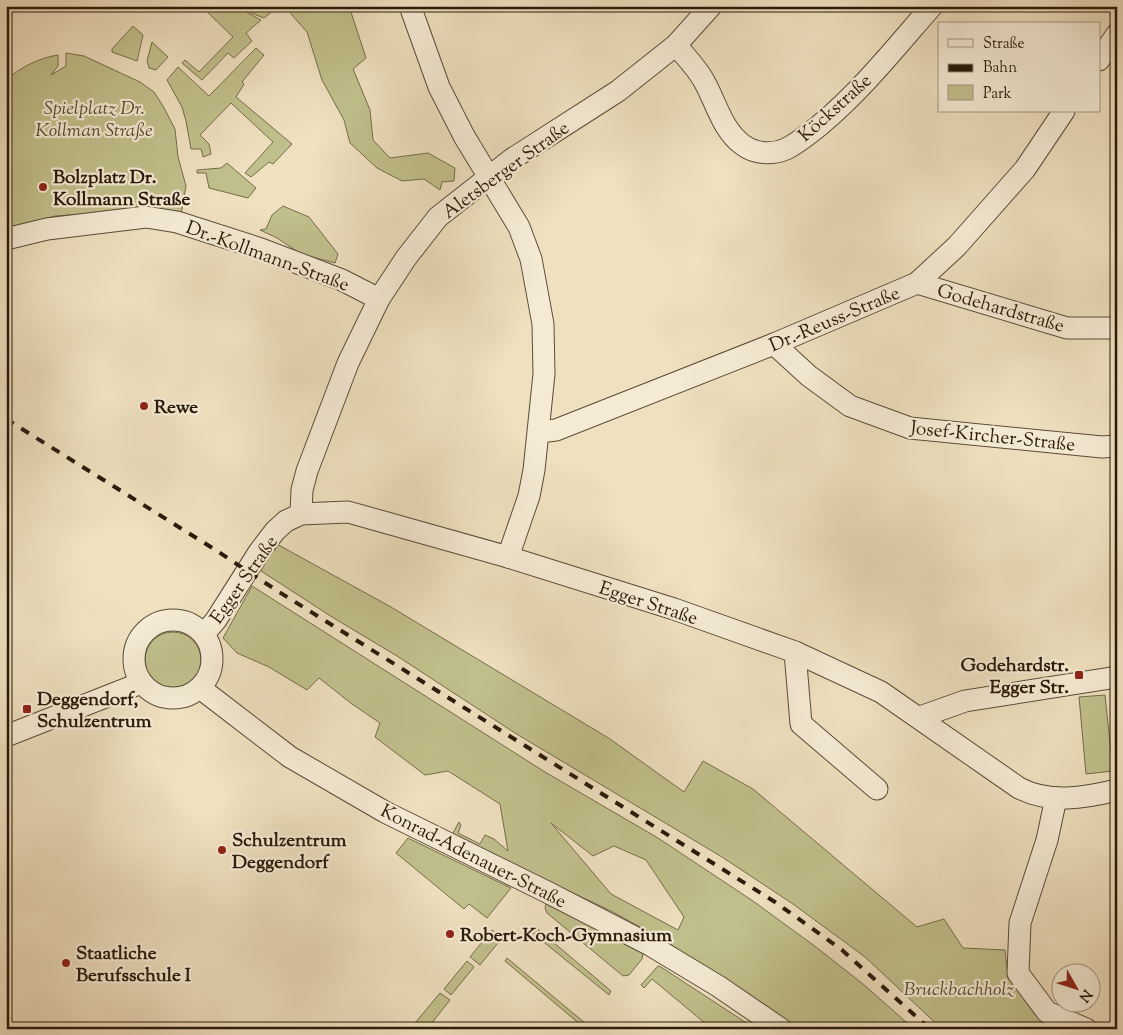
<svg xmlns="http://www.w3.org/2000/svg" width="1123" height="1035" viewBox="0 0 1123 1035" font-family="'Sorts Mill Goudy',serif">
	<rect width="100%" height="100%" fill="#efe0bf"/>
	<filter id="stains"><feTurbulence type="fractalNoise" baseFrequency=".004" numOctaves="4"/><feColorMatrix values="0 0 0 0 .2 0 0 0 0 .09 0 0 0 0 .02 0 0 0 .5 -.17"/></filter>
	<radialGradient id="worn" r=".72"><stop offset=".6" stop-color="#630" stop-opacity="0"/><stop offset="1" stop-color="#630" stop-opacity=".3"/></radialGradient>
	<g fill="#c1c08c" stroke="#756d4c" fill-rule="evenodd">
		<polygon points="201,6 279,6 264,18 238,8 261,20 246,33 252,41 234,58 228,53 202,80 182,63 185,60 199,72 233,37"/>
		<polygon points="284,6 349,6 366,58 353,69 370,110 373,140 390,158 428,153 455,168 454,181 442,182 440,190 424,179 402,181 377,168 350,143 344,120 322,80 307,32"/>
		<polygon points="133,26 143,35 137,61 112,52 112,49"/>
		<polygon points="152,42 168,57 156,70 149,68 147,61"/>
		<polygon points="256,48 264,55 242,82 244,84 236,97 292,144 273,164 269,162 251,177 245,173 273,142 231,103 200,135 209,144 211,154 203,157 201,149 191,149 186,121 182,107 167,80 178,67 209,96"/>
		<path d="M66 53 84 56 140 82 154 92 163 106 175 129 178 157 186 186 181 215 131 211V207L123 211 55 216 6 228V218L10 217 6 177V80C21 67 39 58 58 55V66L51 75 66 66Z"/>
		<polygon points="227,163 256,188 248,198 209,188 206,173 197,173 197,170 221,168"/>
		<polygon points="283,206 309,217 338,254 335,263 301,254 277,238 260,230 266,229 272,215"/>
		<polygon points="275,543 391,607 610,739 684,792 703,761 753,789 917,927 944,919 963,948 1005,950 1008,978 1054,1029 942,1029 865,957 793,904 722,857 515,733 397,656 332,617 261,571"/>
		<path d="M252 586 545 772 658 838 753 901 816 947 863 984 914 1029H799L670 944 613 912 455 837 453 833 459 822 461 825 458 833 480 844 485 835 494 839 508 851 500 804 448 771 425 775 375 737 380 723 352 704 319 678 307 690 269 667 237 653 223 638ZM551 823 593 856 614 846 646 860 684 917 678 930 611 894Z"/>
		<circle cx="173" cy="660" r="28"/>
		<polygon points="1105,695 1113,771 1086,774 1079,697"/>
		<polygon points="408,838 511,888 487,918 469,904 464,909 396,853"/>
		<polygon points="546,904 643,953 642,959 629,975 623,976 547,913 545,908"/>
		<polygon points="534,926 611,991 609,995 530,931"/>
		<polygon points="492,930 502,938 480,965 470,957"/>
		<polygon points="507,958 585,1023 582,1026 505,961"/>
		<polygon points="467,961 474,967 451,995 444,989"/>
		<polygon points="658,966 661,967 745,1022 749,1027 747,1029 712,1029 652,979 644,988 641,985"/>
		<polygon points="440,993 450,1000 427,1029 422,1029 415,1023"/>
	</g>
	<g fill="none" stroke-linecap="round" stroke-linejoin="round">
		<defs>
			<g id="minor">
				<polyline points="410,6 439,87 464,136 519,227 531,259 543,324 544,374 534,470 529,496 508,557"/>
				<path d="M676 45C685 56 697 68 704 81 716 102 722 130 743 145 755 154 772 155 786 149 798 143 810 133 820 125 862 90 896 47 932 6"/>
				<polyline points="1099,60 1117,34"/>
				<polyline points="6,239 47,229 146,217 177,222 261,249 342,280 379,299"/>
				<polyline points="917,283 1067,328 1117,328"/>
				<polyline points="774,344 809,376 850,406 910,428 1102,447 1117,446"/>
				<polyline points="539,432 556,430 774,344 917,283 957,246 1025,169 1064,111"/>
				<polyline points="301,514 302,490 307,471 348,363 379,299 406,258 438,217 512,159 618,91 676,45 711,6"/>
				<circle cx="173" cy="659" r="39"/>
				<path d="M204 634 216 620 259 552 275 531 286 521 301 514 348 512 508 557 674 609 795 652 881 692 1019 788C1050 804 1084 798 1117 790"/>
				<polyline points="795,652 801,724 877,789"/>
				<polyline points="200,688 290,757 385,812 549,893 650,945 718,986 781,1029"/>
				<polyline points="920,717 965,701 1117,677"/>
				<polyline points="6,736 141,683"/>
				<polyline points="1056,798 1047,840 1020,923 1018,973 1047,1012 1086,1029"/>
			</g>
		</defs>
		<use href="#minor" stroke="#5a4c38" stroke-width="23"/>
		<use href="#minor" stroke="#f5ebd5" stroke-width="21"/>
		<polyline stroke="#291a0b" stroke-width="4" stroke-dasharray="9 9" stroke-linecap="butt" points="6,419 214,549 276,590 775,902 842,950 930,1029"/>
	</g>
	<g fill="#8f2418" stroke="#f5ebd5" stroke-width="2">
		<circle cx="43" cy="187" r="5"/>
		<circle cx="144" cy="406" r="5"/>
		<rect x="1074" y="670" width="10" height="10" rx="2.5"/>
		<rect x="22" y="704" width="10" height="10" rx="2.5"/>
		<circle cx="222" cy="850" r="5"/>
		<circle cx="450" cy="934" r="5"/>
		<circle cx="66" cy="963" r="5"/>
	</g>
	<g text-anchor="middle" stroke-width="4.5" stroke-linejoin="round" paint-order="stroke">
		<g font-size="19" font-style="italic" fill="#574c32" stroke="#f5ebd5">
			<text x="94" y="114">Spielplatz Dr.<tspan x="94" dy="22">Kollman Straße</tspan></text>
			<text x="959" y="995">Bruckbachholz</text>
		</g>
		<g font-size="19" fill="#291a0b" stroke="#f5ebd5">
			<text transform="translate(834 107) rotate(-42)" y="7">Köckstraße</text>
			<text transform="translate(505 169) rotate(-36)" y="7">Aletsberger Straße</text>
			<text transform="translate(268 255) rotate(20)" y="7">Dr.-Kollmann-Straße</text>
			<text transform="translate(1001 307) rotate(16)" y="7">Godehardstraße</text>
			<text transform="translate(834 318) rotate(-23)" y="7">Dr.-Reuss-Straße</text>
			<text transform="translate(993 435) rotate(6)" y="7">Josef-Kircher-Straße</text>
			<text transform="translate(243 579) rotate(-55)" y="7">Egger Straße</text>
			<text transform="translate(649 602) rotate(18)" y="7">Egger Straße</text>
			<text transform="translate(474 855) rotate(27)" y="7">Konrad-Adenauer-Straße</text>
		</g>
		<g font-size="19" font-weight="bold" fill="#291a0b" stroke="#f5ebd5" text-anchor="start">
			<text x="53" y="183">Bolzplatz Dr.<tspan x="53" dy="22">Kollmann Straße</tspan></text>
			<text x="154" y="413">Rewe</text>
			<text x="1069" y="671" text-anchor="end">Godehardstr.<tspan x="1069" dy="22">Egger Str.</tspan></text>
			<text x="37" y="705">Deggendorf,<tspan x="37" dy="22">Schulzentrum</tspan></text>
			<text x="232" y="846">Schulzentrum<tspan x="232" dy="22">Deggendorf</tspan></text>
			<text x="460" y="941">Robert-Koch-Gymnasium</text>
			<text x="76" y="959">Staatliche<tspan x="76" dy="22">Berufsschule I</tspan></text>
		</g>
	</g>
	<rect width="1123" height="1035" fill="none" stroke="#efe0bf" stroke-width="25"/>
	<rect x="8" y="8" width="1108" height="1020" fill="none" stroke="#291a0b" stroke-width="2.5"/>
	<rect x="12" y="12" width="1098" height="1010" fill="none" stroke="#291a0b"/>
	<rect x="938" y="22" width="162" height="90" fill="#f5ebd5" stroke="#a39784"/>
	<rect x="948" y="39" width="25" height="8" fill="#f5ebd5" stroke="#a39784"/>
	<text x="983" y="48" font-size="15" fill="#291a0b">Straße</text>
	<rect x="948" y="64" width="25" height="8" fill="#291a0b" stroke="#a39784"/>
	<text x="983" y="72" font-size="15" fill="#291a0b">Bahn</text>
	<rect x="948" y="85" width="25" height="15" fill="#c1c08c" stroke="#a39784"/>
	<text x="983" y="98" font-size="15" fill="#291a0b">Park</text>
	<g transform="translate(1076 988) rotate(129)"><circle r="24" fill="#f5ebd5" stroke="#a39784"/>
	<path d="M0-4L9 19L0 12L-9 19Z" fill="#8f2418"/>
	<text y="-8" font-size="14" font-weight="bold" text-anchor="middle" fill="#291a0b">N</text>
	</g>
	<rect width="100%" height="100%" filter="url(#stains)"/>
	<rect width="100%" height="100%" fill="url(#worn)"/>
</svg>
